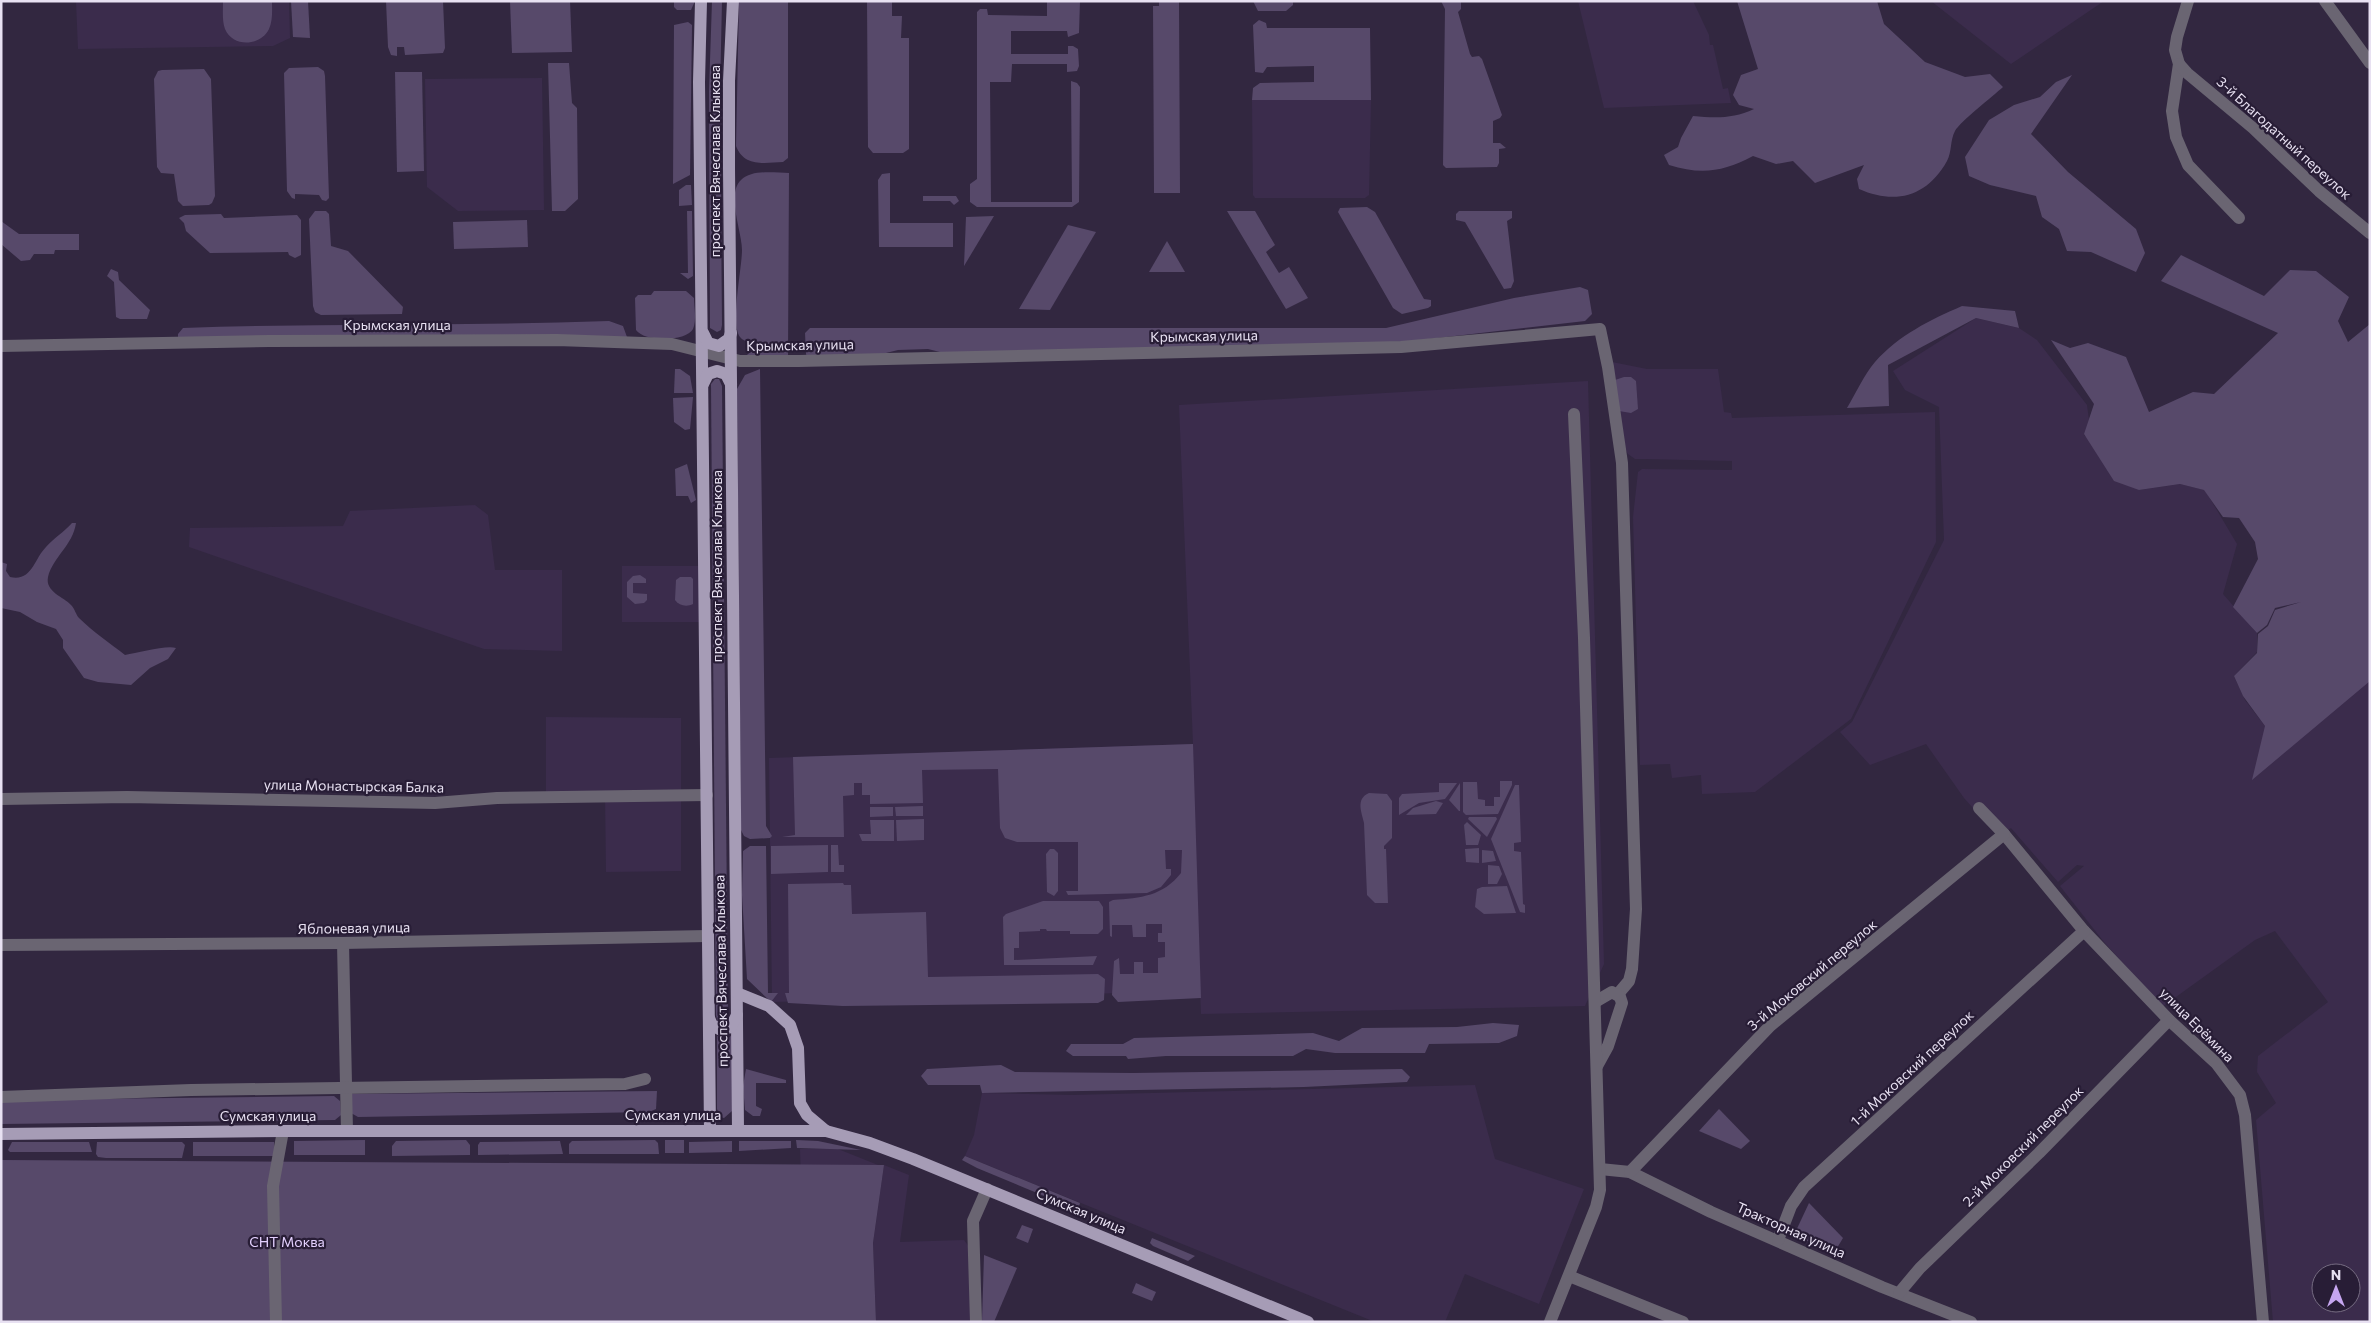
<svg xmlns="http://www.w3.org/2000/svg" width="2371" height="1323" viewBox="0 0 2371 1323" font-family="Commissioner,sans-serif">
	<rect width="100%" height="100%" fill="#322740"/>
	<g fill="#3b2c4c" fill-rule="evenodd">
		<polygon points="76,1 289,1 290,38 273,46 78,49"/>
		<polygon points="1578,1 1693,1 1709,35 1710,45 1713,45 1723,89 1728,88 1731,103 1604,108"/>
		<polygon points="1931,1 2104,1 2011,64"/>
		<polygon points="542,78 544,210 458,211 427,187 425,79"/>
		<polygon points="1252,100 1371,100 1369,195 1365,198 1255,198 1253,195"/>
		<path d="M1976 318 2019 328 2037 340 2087 405 2089 420 2084 435 2139 490 2180 484 2205 490 2237 544 2223 594 2257 633V652L2234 676 2245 700 2265 726 2370 681V1322H2273L2256 1120 2276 1103 2257 1072 2258 1056 2328 1002 2275 931 2255 940 2162 1007 2104 942 2060 886 2084 866 2077 865 2058 882 2011 828 1998 836 1964 798 1926 744 1870 765 1840 732 1852 722 1944 540 1939 407 1905 390 1893 371ZM2321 1273H2351V1303H2321Z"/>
		<polygon points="1612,362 1647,369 1718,369 1724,412 1731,413 1732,418 1935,412 1936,542 1851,719 1755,792 1702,794 1701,775 1672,778 1670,764 1640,765 1633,517 1638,472 1642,469 1732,470 1732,461 1645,459 1635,459 1628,454 1625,449"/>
		<polygon points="1588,381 1604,964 1585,1006 1201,1014 1200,991 772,1002 769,758 1193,744 1179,405"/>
		<polygon points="475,505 488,515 495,570 562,570 562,651 484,649 189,547 190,528 343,526 350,511"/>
		<rect x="622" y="566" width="79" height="56"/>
		<polygon points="546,717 681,718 681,871 606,872 605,794 546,794"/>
		<polygon points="1475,1085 1495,1159 1584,1189 1539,1304 1465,1274 1445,1322 1375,1322 965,1156 974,1135 982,1093 1072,1095"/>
		<polygon points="800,1149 838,1149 878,1165 802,1213"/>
		<polygon points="884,1165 909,1175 900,1242 964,1240 969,1247 971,1322 876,1322 873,1243"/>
	</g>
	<g fill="#57496a">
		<path d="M223 1H272C272 10 273 20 269 29 261 46 233 48 225 29 222 21 223 10 223 1Z"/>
		<polygon points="291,1 308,1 310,38 293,37"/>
		<polygon points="386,1 443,1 445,48 443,53 405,55 404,47 397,47 397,56 391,55 388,47"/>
		<polygon points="510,1 570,1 572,52 512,53"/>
		<polygon points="674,1 695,1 691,10 677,10 674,7"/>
		<polygon points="712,1 722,1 720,91 722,325 721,330 717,332 710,328 709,91"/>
		<path d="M739 1H788V158L783 162C764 163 744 167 736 146Z"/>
		<polygon points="867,1 892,1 892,16 902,16 901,38 909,38 909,149 903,153 873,153 868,147"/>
		<polygon points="1047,1 1080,1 1079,33 1068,37 1067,31 1011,31 1011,54 1068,54 1068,46 1073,46 1078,49 1079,66 1077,71 1067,72 1067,64 1012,64 1011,82 990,82 991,202 1072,202 1071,81 1077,83 1080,87 1079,202 1072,207 977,207 970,202 970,184 977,179 977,12 980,9 987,9 988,15 1047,16"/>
		<polygon points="1159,1 1179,1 1180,193 1154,193 1153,6 1159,6"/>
		<polygon points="1253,1 1293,1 1293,5 1286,11 1258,11"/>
		<polygon points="1441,1 1461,1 1461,9 1458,12 1470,54 1472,57 1479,56 1482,59 1502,115 1500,118 1493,121 1493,143 1500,143 1506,148 1499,149 1499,163 1497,167 1446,168 1443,165 1445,9"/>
		<path d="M1737 1H1877L1884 24 1925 62 1965 77 1990 74 2003 87C1993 96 1960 122 1955 131 1950 140 1952 152 1947 161 1927 197 1895 205 1859 189L1857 179 1864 165 1815 183 1793 161 1776 164 1753 156C1723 172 1701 175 1669 165L1664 155 1678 147 1681 138 1693 116C1715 118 1733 119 1754 109L1739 105 1733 95 1741 75 1758 69Z"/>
		<polygon points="1259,20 1266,23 1267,28 1370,28 1371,100 1252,100 1253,88 1260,83 1314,82 1314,66 1267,67 1263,73 1255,72 1253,25"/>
		<polygon points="688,22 692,25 690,175 673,184 674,25"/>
		<polygon points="548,63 569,63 572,103 577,108 578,199 565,211 552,211"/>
		<polygon points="318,67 324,71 325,76 329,198 326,201 322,200 319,195 295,194 295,199 292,198 287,191 284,73 289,68"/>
		<polygon points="204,69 211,79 215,196 212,203 209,205 183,206 178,201 174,174 161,173 157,167 154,79 158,71 162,70"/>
		<polygon points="395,72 422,72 424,171 397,172"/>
		<polygon points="2072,75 2031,134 2068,172 2136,229 2145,253 2136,272 2091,252 2067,251 2059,229 2042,217 2036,196 1990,185 1969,176 1965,157 1989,120 2014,105 2040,97 2056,82"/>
		<path d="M789 173 788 357 746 356 750 352H758V342C751 341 745 343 740 337 730 324 742 268 742 250 742 232 726 194 741 180 752 169 775 173 789 173Z"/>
		<polygon points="890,173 890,223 953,223 953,247 879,247 878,180 882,174"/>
		<polygon points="686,185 691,185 692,205 679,206 679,190"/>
		<polygon points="923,196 956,196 959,201 954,205 950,201 923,201"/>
		<polygon points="1367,207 1375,212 1424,299 1431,300 1431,306 1428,308 1402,314 1393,308 1338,212 1340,208"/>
		<polygon points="315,211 326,211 329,214 331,246 348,251 403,307 402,314 321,315 315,312 313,306 309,219"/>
		<polygon points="687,211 692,211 693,276 688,279 680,273 688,273"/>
		<polygon points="1227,211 1255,211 1275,245 1266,252 1279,273 1289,267 1308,298 1286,309"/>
		<polygon points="1459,211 1512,211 1512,218 1507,221 1514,281 1511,288 1504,289 1465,222 1456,220 1456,214"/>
		<polygon points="221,214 224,218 297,215 301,220 301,255 295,258 289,255 288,252 210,253 186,231 184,223 179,218 185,215"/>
		<polygon points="994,216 964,266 966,217"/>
		<polygon points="527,220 528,247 454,249 453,222"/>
		<polygon points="1,221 19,234 79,234 79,250 55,250 54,254 34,254 30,260 21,261 1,244"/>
		<polygon points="1068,225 1096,232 1050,310 1019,309"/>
		<polygon points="1167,241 1185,272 1149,272"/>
		<polygon points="2181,255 2264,296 2290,270 2316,271 2349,297 2338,321 2348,342 2370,324 2370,681 2252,780 2265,726 2243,696 2234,676 2257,653 2258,634 2268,626 2275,610 2301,602 2275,608 2267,625 2257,633 2233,607 2258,559 2255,542 2239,518 2223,517 2204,490 2180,484 2139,490 2114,481 2084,434 2094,404 2051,340 2070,348 2088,343 2126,357 2149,412 2193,392 2214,394 2278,333 2161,281"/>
		<polygon points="111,269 118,272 119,280 150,310 147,319 120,319 116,317 114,282 107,276"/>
		<polygon points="1580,287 1588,290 1592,314 1585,321 1403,342 948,354 928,349 898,350 878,355 807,357 806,354 805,333 810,328 1386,328 1514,298"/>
		<path d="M654 291H686L694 298C694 307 697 320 693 329 686 342 644 342 636 330L635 298 638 295H651Z"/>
		<path d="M1962 306 2015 311 2019 328 1976 318 1888 365 1889 406 1847 408C1856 393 1864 375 1875 362 1899 335 1930 320 1962 306Z"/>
		<path d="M609 321 623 326 627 337H178V334L183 328C325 323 467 326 609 321Z"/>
		<polygon points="675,369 680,369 690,376 693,393 674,393"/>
		<polygon points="760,369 766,826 772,836 770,838 750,839 744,836 741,830 737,389 745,375"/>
		<polygon points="1624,377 1631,377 1636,381 1638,409 1631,413 1619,411 1615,380"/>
		<polygon points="715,379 719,379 722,386 728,1017 723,1024 718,1023 716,1015 711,384"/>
		<polygon points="693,397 690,429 685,430 674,422 673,398"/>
		<polygon points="687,464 696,500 691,503 688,496 676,496 675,469"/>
		<path d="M72 523H76C73 545 53 557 48 577 45 592 64 597 71 605 75 609 76 615 79 618 93 632 110 643 125 655 138 653 166 645 176 648L168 659 150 668 131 685 98 682 84 678 63 648V640L56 629 37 622 20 612 1 608V562L7 564 6 571 10 577C32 582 34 559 46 547 54 538 64 532 72 523Z"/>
		<polygon points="640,575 646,579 646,583 633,583 633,593 647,594 647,600 644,603 635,604 627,597 627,582 633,576"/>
		<path d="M680 577H691L693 579V604C687 607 679 606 675 600L676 580Z"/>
		<path d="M1193 744 1201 998 1118 1002 1112 995 1114 961 1119 958 1120 974H1134V962H1143V973H1158V958L1165 957V942H1158V933H1162V924H1146V937H1133L1132 925H1112V937L1110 936 1109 902 1113 900C1141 898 1163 896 1181 873L1182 850H1165L1166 869H1171V875L1161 887 1147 893 1068 895 1066 891H1078V842H1017L1005 838 1000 828 998 769 922 770 923 803 870 804V795H862V783H854V795L843 796 844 837H782L795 835 793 757Z"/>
		<polygon points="1500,781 1512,781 1512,785 1498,814 1466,815 1463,812 1463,782 1477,782 1478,799 1485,800 1485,806 1494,806 1494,797 1500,797"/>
		<polygon points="1439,783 1457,783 1445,799 1419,803 1399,815 1399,798 1402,794 1439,792"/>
		<polygon points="1460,783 1460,811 1459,811 1449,800"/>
		<polygon points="1515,785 1519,785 1521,842 1514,843 1514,851 1521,852 1523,904 1525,905 1525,913 1520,912 1491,839"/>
		<path d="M1369 793 1387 794 1392 801V838L1384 846V849H1386L1388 903H1375L1367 895 1364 823C1362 813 1355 799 1369 793Z"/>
		<polygon points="1436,801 1443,803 1436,814 1406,815 1413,808"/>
		<polygon points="923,806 923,816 896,816 895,807"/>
		<polygon points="870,807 893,807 893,816 870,817"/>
		<polygon points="1469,817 1496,817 1497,819 1487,837 1468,819"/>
		<polygon points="924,819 924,840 897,841 896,820"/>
		<polygon points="870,820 894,820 894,841 862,841 859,834 871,834"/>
		<polygon points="1467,822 1481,835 1478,845 1466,845 1464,825"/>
		<polygon points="828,845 828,872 771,874 771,846"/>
		<polygon points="831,845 838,845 839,865 844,865 844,872 831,872"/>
		<polygon points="766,846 768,993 778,993 771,1002 747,979 742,895 743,851 750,846"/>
		<polygon points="1479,848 1479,863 1466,862 1465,849"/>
		<polygon points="1050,849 1054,849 1058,853 1058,891 1054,896 1047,892 1046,854"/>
		<polygon points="1482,850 1493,851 1496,861 1482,863"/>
		<polygon points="1488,865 1499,866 1502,874 1497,884 1488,884"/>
		<polygon points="843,883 844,885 851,885 852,914 926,912 928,977 1098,974 1105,979 1104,1000 1098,1003 843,1006 788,1003 785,993 789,993 788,884"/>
		<polygon points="1507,886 1516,913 1484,914 1475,907 1477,889 1482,887"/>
		<polygon points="1043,901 1099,901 1103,907 1103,929 1098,934 1070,934 1070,931 1047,931 1046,929 1040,929 1040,931 1019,932 1019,948 1014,948 1014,960 1097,956 1093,965 1004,965 1003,917 1006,914"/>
		<polygon points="1493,1023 1519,1025 1517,1036 1499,1043 1429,1044 1425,1053 1335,1053 1306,1049 1293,1056 1166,1056 1128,1059 1126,1056 1073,1056 1066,1051 1071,1044 1123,1044 1134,1038 1313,1033 1339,1041 1362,1028 1457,1027"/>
		<polygon points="732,1035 732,1111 724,1118 720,1117 717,1109 717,1036 726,1040"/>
		<polygon points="1001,1065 1015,1072 1133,1073 1402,1069 1410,1077 1407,1082 1304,1087 982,1093 980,1085 928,1085 921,1076 927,1069"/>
		<polygon points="746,1069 786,1080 786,1083 756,1083 756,1106 762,1109 760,1116 753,1116 745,1110 743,1086"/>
		<polygon points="657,1091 656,1109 649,1112 358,1117 351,1113 351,1094"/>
		<polygon points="334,1096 340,1101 341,1115 335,1120 1,1124 1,1100"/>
		<polygon points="1719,1109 1750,1141 1741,1149 1699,1131"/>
		<polygon points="365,1140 365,1155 294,1155 294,1141"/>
		<polygon points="466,1140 470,1145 470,1155 392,1156 392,1146 396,1141"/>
		<polygon points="655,1140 658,1143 659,1154 569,1154 569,1144 572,1141"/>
		<rect x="665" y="1140" width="19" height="13"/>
		<polygon points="796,1140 818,1141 861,1150 797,1148"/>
		<polygon points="560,1141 563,1154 478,1155 478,1145 480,1142"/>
		<polygon points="732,1141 732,1152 689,1153 689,1142"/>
		<polygon points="739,1141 791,1141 791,1148 739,1151"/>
		<polygon points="12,1142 89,1142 92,1152 10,1152 8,1150"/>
		<polygon points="97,1142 182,1142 185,1145 182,1158 106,1158 98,1157 96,1154"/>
		<polygon points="193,1142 274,1142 275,1156 193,1156"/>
		<polygon points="965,1156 1080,1203 1078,1210 977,1168 962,1160"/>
		<polygon points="1,1160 884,1165 873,1243 876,1322 1,1322"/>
		<polygon points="1809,1203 1843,1238 1834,1253 1794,1235"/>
		<polygon points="1022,1225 1033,1229 1028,1243 1016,1238"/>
		<polygon points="1152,1238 1195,1256 1188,1261 1153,1246 1150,1243"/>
		<polygon points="984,1255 1017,1268 994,1322 982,1322"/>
		<polygon points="1136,1283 1156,1292 1152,1301 1132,1293"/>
	</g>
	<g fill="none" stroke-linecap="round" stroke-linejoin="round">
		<g stroke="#6a6572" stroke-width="12">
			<polyline points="2188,1 2177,37 2175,50 2179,64 2172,111 2176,137 2188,165 2239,218"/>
			<polyline points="2325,1 2370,63"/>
			<polyline points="2179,64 2187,73 2253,128 2319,191 2370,233"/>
			<polyline points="1,346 269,341 557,340 672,344 740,361 799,361 1401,347 1600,329 1608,367 1622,463 1636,909 1632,969 1629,981 1618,994"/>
			<polyline points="1,799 127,797 435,803 497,798 707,795"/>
			<polyline points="1979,808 2004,834 2084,931 2169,1020 2216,1063 2240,1095 2245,1115 2263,1322"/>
			<polyline points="343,943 347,1131"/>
			<polyline points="1,945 343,943 708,936"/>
			<polyline points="1595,1002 1612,992 1620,997 1622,1003 1608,1046 1597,1066"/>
			<polyline points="1,1097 191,1090 625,1084 645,1079"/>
			<polyline points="1600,1169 1630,1172 1711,1212 1882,1287 1971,1322"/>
			<polyline points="1630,1172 1770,1026 2004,834"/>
			<polyline points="1778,1240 1791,1206 1804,1187 2084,931"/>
			<polyline points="1569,1276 1683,1322"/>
			<polyline points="1899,1293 1920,1268 2039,1153 2169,1020"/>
			<polyline points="276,1322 273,1186 283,1131"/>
			<polyline points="976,1322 973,1221 987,1189"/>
			<polyline points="1550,1322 1596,1207 1600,1190 1584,638 1574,414"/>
		</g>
		<g stroke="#a69cb6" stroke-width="12">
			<polyline points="701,1 699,82 710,1130"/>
			<polyline points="733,1 729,81 729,168 738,1130"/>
			<polyline points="703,333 708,343 719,346 729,339 731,333"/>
			<polyline points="703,384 708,374 717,371 726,374 731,384"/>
			<polyline points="737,993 769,1006 790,1025 798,1048 800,1103 807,1115 826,1131"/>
			<polyline points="709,1018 712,1025 721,1030 731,1027 737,1015"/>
			<polyline points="1,1134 283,1131 826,1131 870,1143 913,1159 1308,1322"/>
		</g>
	</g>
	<g text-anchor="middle" stroke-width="4.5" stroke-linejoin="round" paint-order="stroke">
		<g font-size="14" fill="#e8e1f2" stroke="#281d36">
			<text transform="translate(2284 138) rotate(42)" y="5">3-й Благодатный переулок</text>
			<text transform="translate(715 161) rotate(-90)" y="5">проспект Вячеслава Клыкова</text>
			<text x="397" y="330">Крымская улица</text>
			<text transform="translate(1204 336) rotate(-1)" y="5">Крымская улица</text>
			<text transform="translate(800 345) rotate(-1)" y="5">Крымская улица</text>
			<text transform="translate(717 566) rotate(-90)" y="5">проспект Вячеслава Клыкова</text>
			<text transform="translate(354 786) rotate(1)" y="5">улица Монастырская Балка</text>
			<text transform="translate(354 928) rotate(-1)" y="5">Яблоневая улица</text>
			<text transform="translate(721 971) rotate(-91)" y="5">проспект Вячеслава Клыкова</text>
			<text transform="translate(1812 975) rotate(-40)" y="5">3-й Моковский переулок</text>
			<text transform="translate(2197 1025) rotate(45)" y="5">улица Ерёмина</text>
			<text transform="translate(1912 1068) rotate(-43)" y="5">1-й Моковский переулок</text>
			<text x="673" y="1120">Сумская улица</text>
			<text x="268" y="1121">Сумская улица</text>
			<text transform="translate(2023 1146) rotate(-45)" y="5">2-й Моковский переулок</text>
			<text transform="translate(1081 1211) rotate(23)" y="5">Сумская улица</text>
			<text transform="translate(1791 1230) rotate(24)" y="5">Тракторная улица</text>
		</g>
		<g font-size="14" fill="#e3d0fe" stroke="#281d36">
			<text x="287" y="1247">СНТ Моква</text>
		</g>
	</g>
	<rect width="2371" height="1323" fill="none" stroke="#e8e1f2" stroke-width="5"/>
	<g transform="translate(2336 1288)"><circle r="24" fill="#281d36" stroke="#756b81"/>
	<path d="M0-4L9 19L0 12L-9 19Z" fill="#c6a6f0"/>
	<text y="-8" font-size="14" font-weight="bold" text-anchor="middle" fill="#e8e1f2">N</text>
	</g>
</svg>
